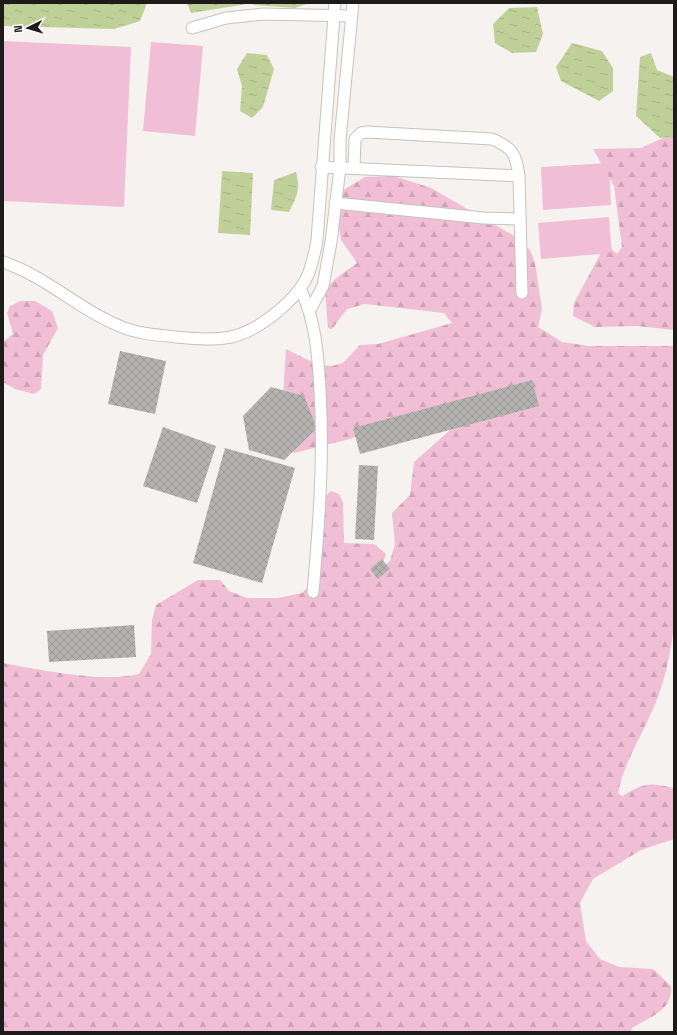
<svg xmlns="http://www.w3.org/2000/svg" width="677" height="1035" viewBox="0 0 677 1035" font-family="'Space Grotesk',sans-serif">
	<defs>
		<pattern id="forest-firs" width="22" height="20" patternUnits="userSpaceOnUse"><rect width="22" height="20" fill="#f1bfd5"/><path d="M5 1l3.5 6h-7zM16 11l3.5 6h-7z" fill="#cea4b6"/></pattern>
		<pattern id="water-ripples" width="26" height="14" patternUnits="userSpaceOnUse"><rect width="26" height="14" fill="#bfd199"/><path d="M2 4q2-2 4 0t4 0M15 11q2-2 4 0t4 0" fill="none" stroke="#a4b383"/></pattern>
		<pattern id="building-cross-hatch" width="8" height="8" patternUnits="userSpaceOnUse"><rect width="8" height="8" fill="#b4b2af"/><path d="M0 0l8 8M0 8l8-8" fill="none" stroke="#9a9896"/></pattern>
	</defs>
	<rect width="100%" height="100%" fill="#f6f2ef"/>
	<g fill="#f1bfd5">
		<polygon points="3,41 131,47 124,207 3,201"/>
		<polygon points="151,42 203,46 195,136 143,131"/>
		<polygon points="609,163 611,205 543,210 541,167"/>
		<polygon points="609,217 612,253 541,259 538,223"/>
	</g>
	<g fill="url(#forest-firs)">
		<polygon points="674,133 674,330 637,326 595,327 573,316 574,303 603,249 608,245 617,254 622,247 614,186 593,149 641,148"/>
		<path d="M394 176 431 188 518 238 530 250 535 263 542 309 538 327 562 342 589 346H674V626C671 649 667 672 659 694 647 728 625 758 618 793L622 796C645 783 648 782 674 788V839L641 850 593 879 580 903 586 941 600 959 619 967 653 969 671 986C673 1011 651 1016 632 1028L631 1032H3V663C41 670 102 683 139 674L151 654 152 620 156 605 198 580H220L229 591 247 598H278L302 593 309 586 321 500 331 491 339 494 343 503 344 543 374 544 386 554 381 568 390 561 395 544 392 513 410 495 414 462 458 423 430 408 350 439 294 453 291 449 283 396 286 349 318 365 332 366 343 363 360 345 378 344 452 323 444 313 365 304 347 309 332 329 328 328 325 290 335 279 357 263 341 240 337 216 339 197 345 189 365 177Z"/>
		<polygon points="20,301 35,301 52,311 58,328 43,355 41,389 34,394 15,389 3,382 3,342 13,334 7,313 10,306"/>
	</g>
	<g fill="url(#water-ripples)">
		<polygon points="3,3 147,3 140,21 114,29 3,26"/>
		<polygon points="187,3 247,3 247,4 191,13"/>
		<polygon points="253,3 309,3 295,8 253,5"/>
		<polygon points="537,7 543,34 536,52 512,53 495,43 493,24 509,8"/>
		<polygon points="572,43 602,51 613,68 613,91 599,101 561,81 556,67"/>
		<polygon points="247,53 267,55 274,69 263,107 252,118 240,111 242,86 237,69"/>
		<polygon points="651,53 657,70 674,77 674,137 660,138 636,116 640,57"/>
		<polygon points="222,171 253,173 250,235 218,233"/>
		<path d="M296 172C301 189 297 196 289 212L271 210 274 180Z"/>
	</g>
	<g fill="url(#building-cross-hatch)">
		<polygon points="120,351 166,361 155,414 108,404"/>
		<polygon points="532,380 539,406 360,454 353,428"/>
		<polygon points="271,387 304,396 317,428 284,460 249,450 243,416"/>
		<polygon points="163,427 216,446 197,503 143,486"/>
		<polygon points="225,448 295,468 262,583 193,563"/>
		<polygon points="359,465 378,466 374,540 355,539"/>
		<polygon points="382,559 390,569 378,579 370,569"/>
		<polygon points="134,625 136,657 49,662 47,631"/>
	</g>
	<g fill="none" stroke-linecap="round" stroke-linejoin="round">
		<defs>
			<g id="lane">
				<polyline points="192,28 226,18 263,14 351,16"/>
				<polyline points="321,167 519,176"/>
				<path d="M354 168 355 139 361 133 367 132 492 139C513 148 516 154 519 176L522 293"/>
				<polyline points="335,203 484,218 520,219"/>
				<path d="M3 262C49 278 79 310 122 327 139 334 158 335 176 337 220 341 241 342 277 312 305 289 311 275 317 240L335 3"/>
				<path d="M301 290C316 323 318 355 320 391 324 458 319 524 313 592"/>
				<polyline points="310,310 323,286 331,242 340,168 340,140 353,3"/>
			</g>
		</defs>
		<use href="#lane" stroke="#c6c2bf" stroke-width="13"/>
		<use href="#lane" stroke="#fff" stroke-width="11"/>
	</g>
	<rect width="677" height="1035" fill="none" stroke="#1d1c1b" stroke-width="8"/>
	<g transform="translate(28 28) rotate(265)" stroke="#ffffff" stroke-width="3" paint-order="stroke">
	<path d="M0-3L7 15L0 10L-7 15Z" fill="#1d1c1b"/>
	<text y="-6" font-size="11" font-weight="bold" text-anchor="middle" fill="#1d1c1b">N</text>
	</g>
</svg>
